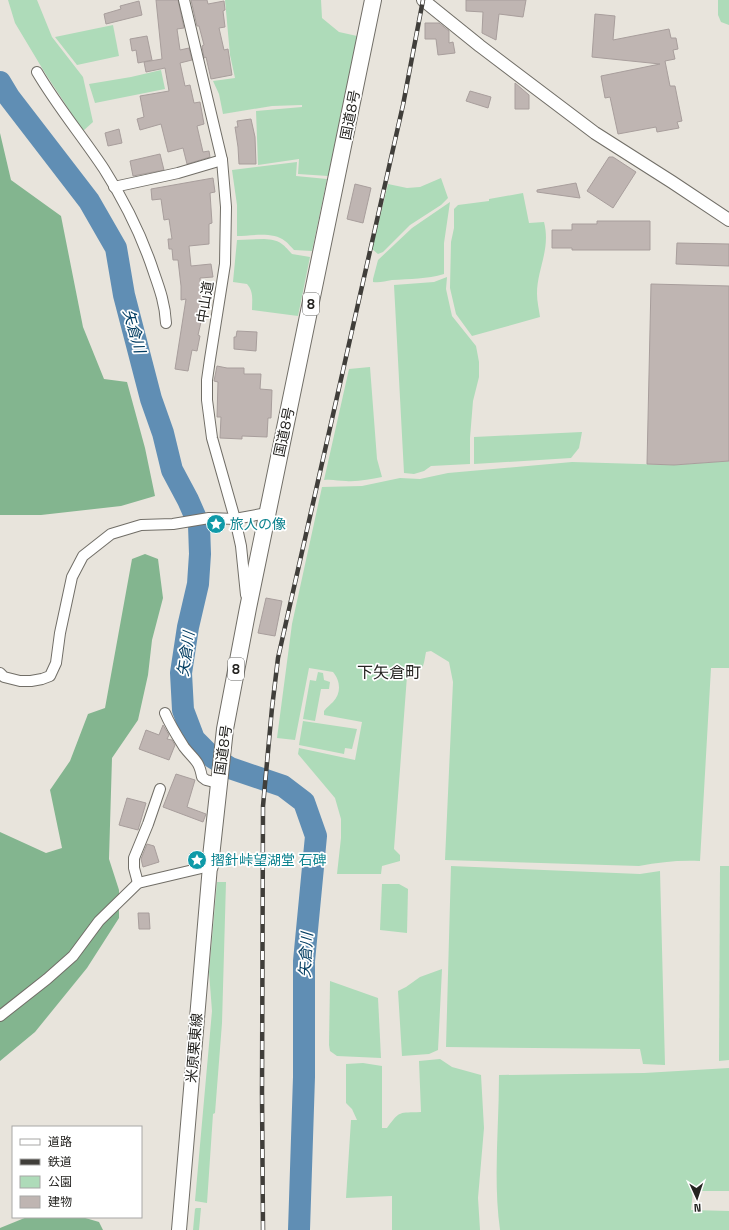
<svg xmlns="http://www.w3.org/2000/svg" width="729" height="1230" viewBox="0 0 729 1230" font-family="'Space Grotesk','Noto Sans JP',sans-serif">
	<rect width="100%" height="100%" fill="#e8e4dc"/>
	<g fill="#aedbb9">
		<polygon points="8,0 37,0 52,37 83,77 93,122 83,131 45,73 15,23"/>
		<polygon points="225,0 321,0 322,18 339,32 357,36 328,176 298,174 299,159 258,165 256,111 302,107 302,105 272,106 223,114 219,94 213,81 235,78 230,55"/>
		<polygon points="718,0 729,0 729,25 721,22 718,15"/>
		<polygon points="113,25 119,56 77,65 55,37"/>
		<polygon points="161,70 165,89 95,103 89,84 131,77"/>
		<path d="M297 162 296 176 327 179 312 251 294 250C291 247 288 243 285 241 273 231 251 236 237 236V205L232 170Z"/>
		<polygon points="441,178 448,198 441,205 410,225 383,252 378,254 372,249 388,184 407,188 420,187"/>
		<path d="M523 193 529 223 544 222C551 249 537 269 537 294 537 302 539 309 540 317L472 336 456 314 450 288 451 242 454 228V209L458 205 489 201V199Z"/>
		<path d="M450 202 444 243V274C427 279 410 279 392 280 385 281 380 283 373 282V279L378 260 412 228Z"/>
		<path d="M264 239C280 240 282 243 292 254L310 257 298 316 252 310C252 300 254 292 247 284L233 282 237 240Z"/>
		<polygon points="447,277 446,289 452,316 476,346 479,362 479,377 473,401 470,438 470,464 431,466 424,471 414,474 404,473 394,285 434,282"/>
		<path d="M370 367 377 459 382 477C370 479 358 482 346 481 339 481 332 479 324 480L349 369Z"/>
		<polygon points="582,432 579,448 571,458 474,464 474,437"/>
		<path d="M729 461V668H711L700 861C679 860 660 862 639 866L445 860 453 682 449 662 431 651 426 652C423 668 424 672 407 676L394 849 400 855V861L382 866 381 874H337L341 838V819L335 798 298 754 299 748 355 760 362 722 324 715V711C327 707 330 705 333 702 342 693 340 680 333 672L309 668 295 740 277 738 292 624 322 487 362 486 400 478 420 479 448 473 572 462 674 465Z"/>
		<polygon points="318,672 323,673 324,680 330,682 329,689 321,689 315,721 303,719 310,680 316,681"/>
		<polygon points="303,721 357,729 352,749 345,748 344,754 299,745"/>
		<polygon points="451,866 640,874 660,871 665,1065 643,1064 640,1049 446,1047"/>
		<polygon points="720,866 729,866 729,1060 719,1061"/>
		<polygon points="217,882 226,882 222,1023 215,1113 213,1114 207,1203 195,1201 212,1011 209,972"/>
		<polygon points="382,884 399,884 408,889 407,933 380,930"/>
		<polygon points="442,969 438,1050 429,1054 402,1056 398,991 406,987 420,977"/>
		<polygon points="330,981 378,998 381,1058 337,1056 330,1051 329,1045"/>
		<path d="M440 1059 452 1067 481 1075 484 1128 478 1198 480 1230H392V1196L346 1198 351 1120H357L352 1109 346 1103V1064L363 1063 382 1066V1128H387C400 1110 399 1113 421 1112L419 1061Z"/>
		<path d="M729 1068V1191H693L691 1210 729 1211V1230H500C493 1179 499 1127 499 1075L644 1073Z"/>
		<polygon points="196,1208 201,1208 199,1230 193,1230 195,1209"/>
	</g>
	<g fill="#83b58f">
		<polygon points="0,133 11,180 61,216 83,327 104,379 127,382 145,448 155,496 121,506 41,515 0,515"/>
		<polygon points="145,554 158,559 163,598 152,640 148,675 138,720 112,758 109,859 119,890 119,918 87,968 35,1032 0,1061 0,832 46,853 62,848 50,790 70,761 88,714 105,708 132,559"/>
		<polygon points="27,1217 82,1217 99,1222 103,1230 0,1230 0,1228"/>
	</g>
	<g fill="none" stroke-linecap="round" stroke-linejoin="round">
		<polyline stroke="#608eb4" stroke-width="22" points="0,82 9,97 89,201 116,248 124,295 151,399 163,433 172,470 188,500 199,525 200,554 198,584 188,627 181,673 183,710 194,739 212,757 230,768 283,786 304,802 316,836 304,961 304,1077 299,1230"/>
	</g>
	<g fill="#bfb5b2" stroke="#a89e9c">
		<polygon points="156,0 178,0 184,28 177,29 180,50 189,48 192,60 180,63 185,86 190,85 194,103 200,102 204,124 197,126 203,152 209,151 210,157 187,164 183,148 168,152 161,124 140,130 137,119 144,117 140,96 169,91 165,68 146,72 144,62 162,59"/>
		<polygon points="191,0 207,0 208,4 224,1 225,10 223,11 225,27 219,28 224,50 228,49 232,75 211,79 206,57 204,58 202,46 204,45 199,26 197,26"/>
		<polygon points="466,0 526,0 523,17 499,14 496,40 482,33 483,12 466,11"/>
		<polygon points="139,1 142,15 106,24 104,14 121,9 120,6"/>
		<polygon points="595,14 615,16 613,40 669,29 671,38 676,38 678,49 673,50 675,59 665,61 670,86 675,86 682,121 677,122 679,128 657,132 656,127 618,134 610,97 605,98 601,76 660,64 592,57"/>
		<polygon points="425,23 439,23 449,31 449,43 453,42 455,53 438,55 436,39 425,39"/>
		<polygon points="147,36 152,60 138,63 136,50 132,51 130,39"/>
		<polygon points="515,83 529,95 529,109 515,109"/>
		<polygon points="470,91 491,97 488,108 466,101"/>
		<polygon points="251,119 255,137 256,164 239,164 238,147 235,127 238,127 237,121"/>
		<polygon points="119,129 122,143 108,146 105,133"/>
		<polygon points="160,154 164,170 133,176 130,161"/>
		<polygon points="609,157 613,157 636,172 613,208 587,191"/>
		<polygon points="213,178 215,192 210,193 212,223 209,224 209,244 189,246 191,266 211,264 213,277 200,278 202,309 204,309 198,335 200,336 197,351 192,350 188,371 175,369 186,299 181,300 181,286 178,260 173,260 172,249 169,249 168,239 172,239 169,219 164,220 161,199 152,200 151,189"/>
		<polygon points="576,183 580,198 537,192 537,190"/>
		<polygon points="355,184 371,188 363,223 347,219"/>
		<polygon points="597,221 650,221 650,250 572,250 572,248 552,248 552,230 572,230 572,224 597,224"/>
		<polygon points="677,243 729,244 729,266 676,264"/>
		<polygon points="651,284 729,286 729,461 674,465 647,464"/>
		<polygon points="237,331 257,332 256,351 234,349 234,337 236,337"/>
		<polygon points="217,366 227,368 244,368 244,374 261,374 260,389 272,390 271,418 268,418 267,437 242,436 242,439 220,438 221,417 217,417 218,382 214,381"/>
		<polygon points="266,598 282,601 275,636 258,633"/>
		<polygon points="163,725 169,735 167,739 172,740 175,745 169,760 139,749 146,730 159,735"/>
		<polygon points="176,774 195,780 187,807 206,814 203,822 163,807"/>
		<polygon points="127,798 146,803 138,830 119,825"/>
		<polygon points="147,844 154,846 159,862 143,867 141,859"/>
		<polygon points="138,913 149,913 150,929 139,929"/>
	</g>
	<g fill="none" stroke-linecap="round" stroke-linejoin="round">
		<defs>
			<g id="minor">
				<polyline points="184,0 222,160 226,207 225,264 210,359 207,380 207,400 212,438 235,519 241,546 246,595"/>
				<path d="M37 72C57 106 82 136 104 169 125 202 142 236 154 273 160 290 165 304 166 323"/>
				<polyline points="114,187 178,173 222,160"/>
				<polyline points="0,673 4,677 20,681 31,681 42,679 50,676 56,663 60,633 72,577 83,556 111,534 141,525 173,524 209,518 235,519 267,513"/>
				<path d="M165 713C170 725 177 736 184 747 194 760 199 760 202 777L206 780 218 783"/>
				<polyline points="138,883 134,868 134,858 148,824 160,789"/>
				<polyline points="0,1016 47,979 73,956 99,921 138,883 210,866"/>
			</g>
			<polyline id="tertiary" points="423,0 480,46 595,133 672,182 729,220"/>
			<polyline id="secondary" points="179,1230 210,866"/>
			<polyline id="trunk" points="210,866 225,729 248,608 373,0"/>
		</defs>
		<use href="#minor" stroke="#716e67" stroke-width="12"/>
		<use href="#tertiary" stroke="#716e67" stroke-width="14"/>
		<use href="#secondary" stroke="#716e67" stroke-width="16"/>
		<use href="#trunk" stroke="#716e67" stroke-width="18"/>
		<use href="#minor" stroke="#fff" stroke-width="10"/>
		<use href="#tertiary" stroke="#fff" stroke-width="12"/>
		<use href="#secondary" stroke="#fff" stroke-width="14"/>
		<use href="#trunk" stroke="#fff" stroke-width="16"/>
		<defs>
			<polyline id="rail" points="263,1230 262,1093 263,806 272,708 278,658 403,105 423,0"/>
		</defs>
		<use href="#rail" stroke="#403e3a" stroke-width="4.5"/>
		<use href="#rail" stroke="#fff" stroke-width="3" stroke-dasharray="9" stroke-linecap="butt"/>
	</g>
	<defs>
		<symbol id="sight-disc" viewBox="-11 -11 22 22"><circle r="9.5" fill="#0f9aa8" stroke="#fff"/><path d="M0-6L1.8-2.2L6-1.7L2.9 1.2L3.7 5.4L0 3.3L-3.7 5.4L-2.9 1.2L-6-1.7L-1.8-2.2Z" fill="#fff"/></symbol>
	</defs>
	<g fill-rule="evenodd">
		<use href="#sight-disc" x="205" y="513" width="22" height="22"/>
		<use href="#sight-disc" x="186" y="849" width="22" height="22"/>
	</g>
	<g text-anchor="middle" stroke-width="3.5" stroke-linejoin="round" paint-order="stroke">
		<g fill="#fff" stroke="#666664" stroke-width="1">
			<rect x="303" y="293" width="16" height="22" rx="3"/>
			<rect x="228" y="658" width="16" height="22" rx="3"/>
		</g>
		<g font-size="13" font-weight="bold" fill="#252421">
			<text x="311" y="309">8</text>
			<text x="236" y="674">8</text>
		</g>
		<g font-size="14" fill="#252421" stroke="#fff">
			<text transform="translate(350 115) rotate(-79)" y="5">国道8号</text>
			<text transform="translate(205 302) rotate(-81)" y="5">中山道</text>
			<text transform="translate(284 432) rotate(-78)" y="5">国道8号</text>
			<text transform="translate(223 750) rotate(-82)" y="5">国道8号</text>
			<text transform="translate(194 1048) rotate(-85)" y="5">米原栗東線</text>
		</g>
		<g font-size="14" fill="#0d838f" stroke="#fff" text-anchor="start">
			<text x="230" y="529">旅人の像</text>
			<text x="211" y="865">摺針峠望湖堂 石碑</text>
		</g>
		<g font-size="15" font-style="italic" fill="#023d62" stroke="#fff">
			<text transform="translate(134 331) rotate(74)" y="5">矢倉川</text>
			<text transform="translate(186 654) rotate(-82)" y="5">矢倉川</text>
			<text transform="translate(306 955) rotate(-87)" y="5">矢倉川</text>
		</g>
		<g font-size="16" fill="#252421" stroke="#fff">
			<text x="389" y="678">下矢倉町</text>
		</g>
	</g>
	<rect x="12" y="1126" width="130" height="92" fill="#ffffff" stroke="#a8a7a6"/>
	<rect x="20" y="1139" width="20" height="6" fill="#ffffff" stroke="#a8a7a6"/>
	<text x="48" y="1146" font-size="12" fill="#252421">道路</text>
	<rect x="20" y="1159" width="20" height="6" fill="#403e3a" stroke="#a8a7a6"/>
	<text x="48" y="1166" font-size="12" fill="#252421">鉄道</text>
	<rect x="20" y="1176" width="20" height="12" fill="#aedbb9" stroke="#a8a7a6"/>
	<text x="48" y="1186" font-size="12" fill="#252421">公園</text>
	<rect x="20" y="1196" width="20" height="12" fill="#bfb5b2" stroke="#a8a7a6"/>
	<text x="48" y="1206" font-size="12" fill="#252421">建物</text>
	<g transform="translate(697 1198) rotate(177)" stroke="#ffffff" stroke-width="3" paint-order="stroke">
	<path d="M0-3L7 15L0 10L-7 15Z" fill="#252421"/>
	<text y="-6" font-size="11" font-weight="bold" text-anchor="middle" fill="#252421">N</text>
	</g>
</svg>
